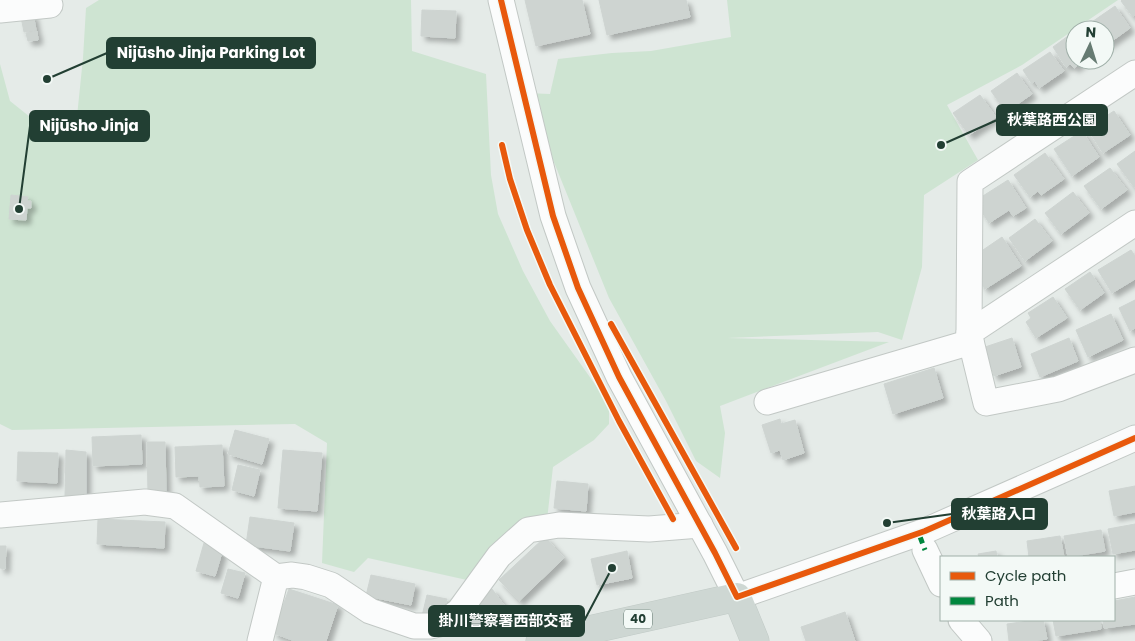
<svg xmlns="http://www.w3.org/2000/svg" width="1135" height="641" viewBox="0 0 1135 641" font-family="Poppins,'Noto Sans JP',sans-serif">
	<defs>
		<filter id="shadow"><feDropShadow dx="4.5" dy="4.5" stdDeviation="2.5" flood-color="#0004"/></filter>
	</defs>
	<rect width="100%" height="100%" fill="#e5ebe8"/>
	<g fill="#cee4d2">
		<polygon points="99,0 411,0 412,51 486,74 491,175 498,214 523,271 550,321 609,404 609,424 594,440 553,467 547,520 467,580 368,558 354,572 322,563 327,443 295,424 12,430 0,424 0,64 10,101 55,137 75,136 83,58 86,8"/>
		<polygon points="727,0 1118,0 1022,65 947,105 978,160 924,195 922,267 902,340 878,332 727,338 889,342 720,406 725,433 720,478 696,461 666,401 609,298 526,93 550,94 558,59 612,53 651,51 731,37"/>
	</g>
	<g fill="#ced4d1" stroke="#ced4d1" filter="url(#shadow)">
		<polygon points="525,0 582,0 590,34 536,46"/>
		<polygon points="599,0 686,0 690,17 607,35"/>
		<polygon points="1122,0 1135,0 1135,15 1133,17 1121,1"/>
		<polygon points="1115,6 1130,28 1105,46 1105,30 1089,30 1086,26"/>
		<polygon points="422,10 456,11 455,38 421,36"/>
		<polygon points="33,14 36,30 24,32 21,17"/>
		<polygon points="37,31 38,40 28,41 26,33"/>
		<polygon points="1075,31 1075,60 1085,60 1074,68 1070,64 1066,67 1053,47"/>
		<polygon points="1050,52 1064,71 1039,88 1035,81 1032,84 1023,70"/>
		<polygon points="1017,73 1032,94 1006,112 991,91"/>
		<polygon points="980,95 996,117 969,135 953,113"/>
		<polygon points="1114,111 1130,135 1103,153 1087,128"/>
		<polygon points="1082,131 1099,157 1072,176 1054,149"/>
		<polygon points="1135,151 1135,187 1134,187 1117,164"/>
		<polygon points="1045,153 1064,179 1041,195 1038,191 1030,197 1014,175"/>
		<polygon points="1110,168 1127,190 1101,209 1084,186"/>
		<polygon points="1008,180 1026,208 1013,216 1009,210 989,223 975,201"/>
		<polygon points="1073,192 1089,213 1061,234 1045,213"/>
		<polygon points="11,195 28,197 27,201 31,201 31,208 27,208 26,220 9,219"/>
		<polygon points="1035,219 1052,241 1025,261 1009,238"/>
		<polygon points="1002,237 1021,266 985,289 976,275 980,252"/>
		<polygon points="1131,250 1135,256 1135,279 1112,293 1098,270"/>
		<polygon points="1090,272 1104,293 1080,310 1065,289"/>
		<polygon points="1053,297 1067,318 1036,338 1026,322 1031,318 1028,313"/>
		<polygon points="1135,300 1135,328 1130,331 1119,308"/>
		<polygon points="1111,314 1123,340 1088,357 1076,330"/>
		<polygon points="1012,338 1021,367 994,376 985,347"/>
		<polygon points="1069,338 1078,361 1040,377 1031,354"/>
		<polygon points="934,368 943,398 893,414 884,384"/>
		<polygon points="780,419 781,424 795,420 804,453 783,460 780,450 771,453 762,425"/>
		<polygon points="235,430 269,439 262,464 228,454"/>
		<polygon points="141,435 142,464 93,466 92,437"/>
		<polygon points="147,442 165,442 166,492 148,493"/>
		<polygon points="222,445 224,486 200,487 199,476 176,477 175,447"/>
		<polygon points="66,450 86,452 86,497 65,496"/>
		<polygon points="283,450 322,453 317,511 278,508"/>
		<polygon points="18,452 58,453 57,483 17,481"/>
		<polygon points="238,465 260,470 254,496 232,490"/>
		<polygon points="557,481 588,484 586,511 554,508"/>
		<polygon points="1135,486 1135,512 1114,516 1109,491"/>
		<polygon points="250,517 294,523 290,551 246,545"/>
		<polygon points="98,519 165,522 164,548 97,544"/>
		<polygon points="1135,524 1135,550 1113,554 1108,529"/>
		<polygon points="1101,530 1105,551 1068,557 1064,536"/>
		<polygon points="1060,536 1064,557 1029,557 1027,541"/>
		<polygon points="545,537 564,558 519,601 499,580"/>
		<polygon points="204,543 223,549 215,576 196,571"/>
		<polygon points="0,546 6,546 5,569 0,568"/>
		<polygon points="627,551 632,578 597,585 591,559"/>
		<polygon points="996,551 997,557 979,557 978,554"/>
		<polygon points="228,569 245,573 238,598 221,593"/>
		<polygon points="371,575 415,584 411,605 366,596"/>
		<polygon points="289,589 338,605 326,641 295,641 273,633"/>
		<polygon points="492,589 507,609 481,628 467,608"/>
		<polygon points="427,595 447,599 441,621 422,616"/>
		<polygon points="1135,597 1135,624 1104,628 1103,620 1114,620 1114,601"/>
		<polygon points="845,612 855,641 806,641 801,627"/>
		<polygon points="1036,620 1043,620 1047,639 1033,641 1009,641 1007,624"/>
		<polygon points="1053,620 1100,620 1101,629 1056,636"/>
	</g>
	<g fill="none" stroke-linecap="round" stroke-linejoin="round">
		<defs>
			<g id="minor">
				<polyline points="501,0 553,216 578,288 619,377 715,553 737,597 925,531 1135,438"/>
				<polyline points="0,10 50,5 47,0"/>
				<polyline points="1135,73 970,182 969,333 986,403 1058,389 1135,360"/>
				<polyline points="969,333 1135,223"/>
				<polyline points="767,402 971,342"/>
				<polyline points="0,515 145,502 175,506 276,577"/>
				<polyline points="925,550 941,584"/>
				<polyline points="1114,586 1135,582"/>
				<polyline points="961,620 979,641"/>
				<polyline points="260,641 276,577 292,575 306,577 331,585 370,611 414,626 430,626 443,623 459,611 499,556 528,530 559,525 649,529 700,525"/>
			</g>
			<polyline id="major" points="540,641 737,597 755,641"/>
		</defs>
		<use href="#minor" stroke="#c2c8c5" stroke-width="27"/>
		<use href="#major" stroke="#c1cac6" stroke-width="29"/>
		<use href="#minor" stroke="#fbfcfc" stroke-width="25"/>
		<use href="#major" stroke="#ced7d3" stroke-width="28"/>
		<polyline stroke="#00873e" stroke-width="5" stroke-dasharray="10 5" stroke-linecap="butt" points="919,534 925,550"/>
		<defs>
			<g id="cycleway">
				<polyline points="501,0 553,216 578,288 619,377 715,553 737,597 925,531 1135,438"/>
				<polyline points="502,145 510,179 527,230 550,285 619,421 673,519"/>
				<polyline points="611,324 736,548"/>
			</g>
		</defs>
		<use href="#cycleway" stroke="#f3f9f6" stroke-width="9"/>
		<use href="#cycleway" stroke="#e8590c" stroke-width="6"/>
	</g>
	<g text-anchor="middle" stroke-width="4.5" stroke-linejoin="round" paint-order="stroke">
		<rect fill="#f3f9f6" stroke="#61776e" stroke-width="1" x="624" y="609.5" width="28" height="19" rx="4"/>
		<g font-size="12" font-weight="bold" fill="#223f33">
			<text x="638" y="623">40</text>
		</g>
	</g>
	<path fill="none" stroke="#223f33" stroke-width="2" d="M47 79L107 53M941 145L997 120M19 209L30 126M887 523L952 514M612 568L584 621"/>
	<g fill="#223f33" stroke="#f3f9f6" stroke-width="2">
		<circle cx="47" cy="79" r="5"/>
		<circle cx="941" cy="145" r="5"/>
		<circle cx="19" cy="209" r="5"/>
		<circle cx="887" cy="523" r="5"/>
		<circle cx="612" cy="568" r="5"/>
	</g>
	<g fill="#223f33" stroke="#223f33" stroke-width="2">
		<rect x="107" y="38" width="208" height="30" rx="5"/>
		<rect x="997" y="105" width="110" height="30" rx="5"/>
		<rect x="30" y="111" width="119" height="30" rx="5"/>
		<rect x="952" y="499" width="95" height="30" rx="5"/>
		<rect x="429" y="606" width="155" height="30" rx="5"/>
	</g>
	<g font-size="15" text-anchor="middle" font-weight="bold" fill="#fff">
		<text x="211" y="58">Nijūsho Jinja Parking Lot</text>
		<text x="1052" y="125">秋葉路西公園</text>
		<text x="89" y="131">Nijūsho Jinja</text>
		<text x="999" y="519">秋葉路入口</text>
		<text x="506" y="626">掛川警察署西部交番</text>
	</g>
	<rect x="940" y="556" width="175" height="65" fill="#f3f9f6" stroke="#9fafa8"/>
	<rect x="950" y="572" width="25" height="8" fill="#e8590c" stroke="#9fafa8"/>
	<text x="985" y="581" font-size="15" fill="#223f33">Cycle path</text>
	<rect x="950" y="597" width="25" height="8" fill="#00873e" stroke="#9fafa8"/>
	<text x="985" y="606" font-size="15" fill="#223f33">Path</text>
	<g transform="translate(1090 45) rotate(4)"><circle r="24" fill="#f3f9f6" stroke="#9fafa8"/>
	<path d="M0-4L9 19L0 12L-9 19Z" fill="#667b72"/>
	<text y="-8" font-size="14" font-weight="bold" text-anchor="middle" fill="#223f33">N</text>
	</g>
</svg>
